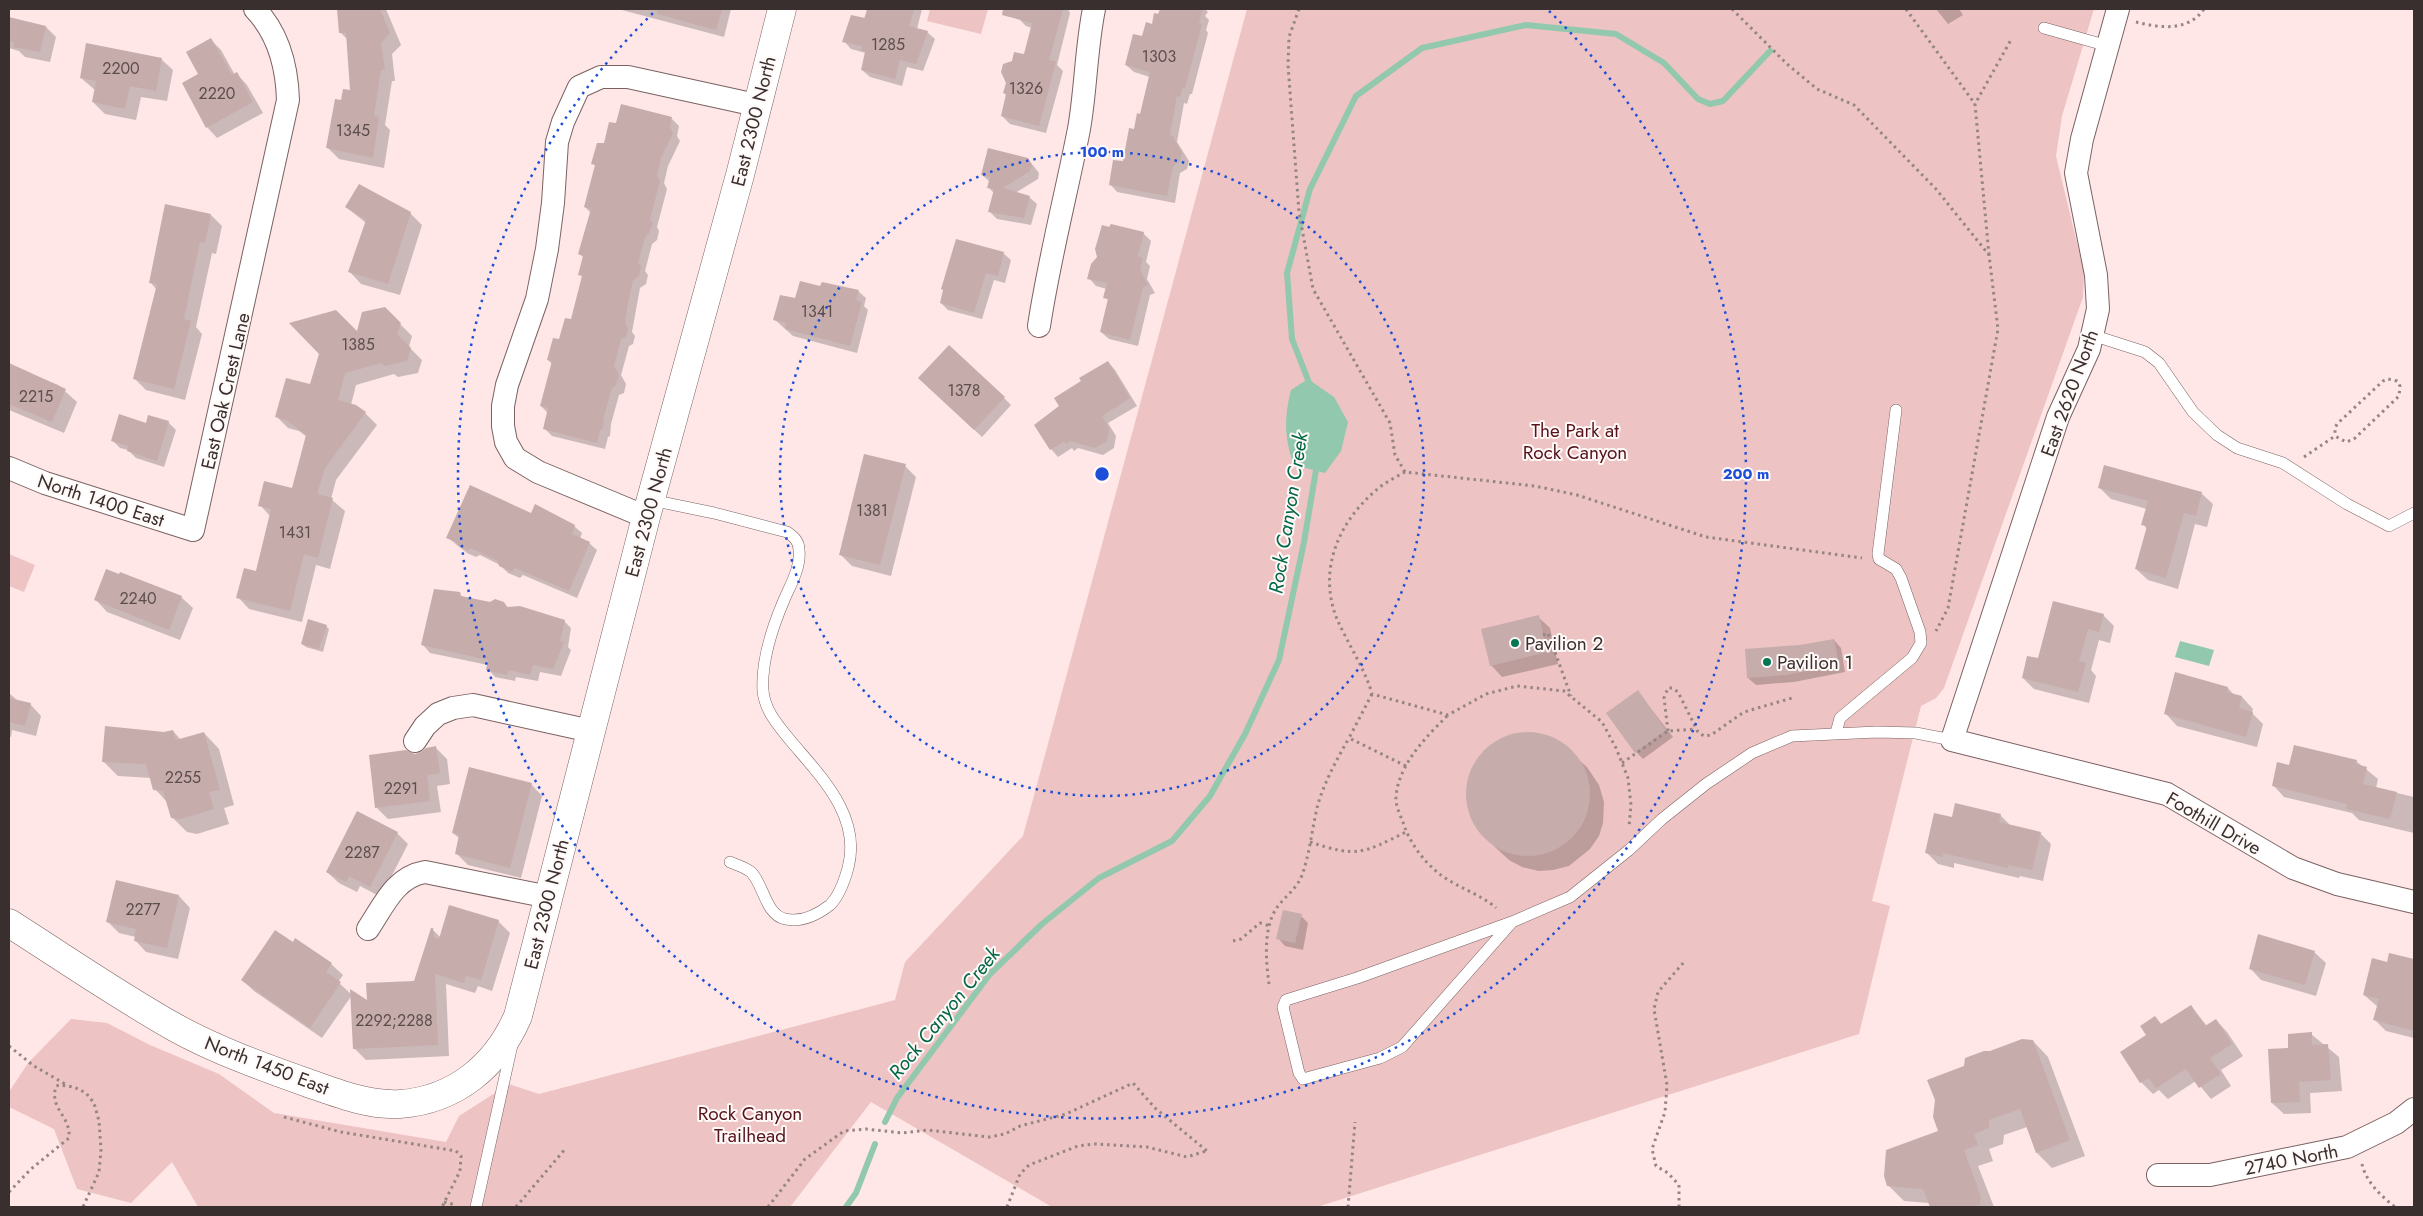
<svg xmlns="http://www.w3.org/2000/svg" width="2423" height="1216" viewBox="0 0 2423 1216" font-family="Jost,sans-serif">
	<rect width="100%" height="100%" fill="#fee7e6"/>
	<g fill="#edc3c3">
		<polygon points="930,9 988,9 981,34 927,21"/>
		<polygon points="1247,9 2094,9 2062,116 2056,156 2084,272 2083,297 1944,688 1936,698 1921,706 1872,901 1890,906 1859,1034 1317,1207 1052,1207 871,1102 790,1207 198,1207 172,1162 131,1203 77,1189 54,1129 9,1107 9,1092 28,1063 71,1019 107,1023 150,1045 219,1074 274,1113 446,1142 459,1116 509,1084 539,1094 895,1000 905,962 1023,836"/>
		<polygon points="9,554 35,565 24,592 9,586"/>
	</g>
	<g fill="#92c8ad">
		<path d="M1308 379 1334 397 1348 422 1341 451 1325 473 1294 465C1284 438 1284 418 1291 390Z"/>
		<polygon points="2180,641 2214,650 2209,666 2175,657"/>
	</g>
	<g fill="#0003">
		<polygon points="339,9 386,9 401,45 392,54 395,81 392,81 385,125 390,130 384,168 339,159 328,148 342,101 351,92 348,40 340,32"/>
		<polygon points="618,9 731,9 724,37"/>
		<polygon points="867,9 922,9 917,29 927,32 935,39 923,71 907,67 902,86 870,77 862,70 866,53 851,49 844,41 864,19"/>
		<polygon points="1021,9 1068,9 1070,13 1057,65 1063,71 1046,133 1010,124 1002,116 1007,96 1004,93 1025,56 1032,28 1026,26 1018,18"/>
		<polygon points="1161,9 1205,9 1208,12 1205,16 1209,20 1206,30 1208,33 1192,94 1190,94 1187,104 1184,103 1177,142 1189,161 1187,169 1180,173 1175,203 1117,192 1110,184 1124,163 1141,115 1150,77 1134,72 1126,65 1159,16"/>
		<polygon points="1936,9 1959,9 1963,15 1948,24"/>
		<polygon points="9,19 46,27 56,37 50,62 25,57 19,51 9,48"/>
		<polygon points="211,40 221,50 235,75 237,74 247,85 263,113 217,138 207,127 200,75"/>
		<polygon points="161,59 173,70 167,101 141,97 136,120 105,114 93,102 95,90 81,78"/>
		<polygon points="672,119 679,126 677,136 680,141 668,166 664,183 667,189 657,227 659,231 657,240 652,244 645,271 648,275 646,284 640,288 632,332 635,336 633,344 629,346 621,375 626,384 624,393 619,395 611,424 610,436 608,437 605,449 552,436 545,429 548,413 541,406 552,364 548,360 572,320 583,277 580,274 584,258 579,253 591,213 585,207 596,166 593,163 604,145"/>
		<polygon points="1028,159 1039,173 1038,179 1015,193 1029,197 1037,204 1031,225 997,219 990,212 994,193 988,187 990,182 982,175"/>
		<polygon points="346,207 410,213 422,225 400,295 361,284 350,272 366,223"/>
		<polygon points="211,215 222,226 216,254 212,253 196,327 202,334 185,400 146,390 135,379 157,290 150,282"/>
		<polygon points="1143,233 1151,241 1146,262 1150,266 1147,279 1155,293 1150,295 1138,346 1109,339 1101,332 1109,301 1105,297 1107,289 1096,286 1089,278"/>
		<polygon points="1003,253 1011,260 1005,283 994,280 982,319 948,310 941,303"/>
		<polygon points="820,287 858,291 866,298 864,306 868,310 857,353 793,336 774,319"/>
		<polygon points="384,308 412,336 409,347 422,360 418,373 398,377 394,374 356,385 351,405 365,413 377,425 336,480 331,499 345,511 330,569 316,565 302,622 249,609 238,597 256,572 270,516 260,505 292,489 307,437 299,431 288,428 276,416 311,386 358,333"/>
		<polygon points="1108,362 1115,370 1137,406 1108,423 1116,436 1114,448 1103,455 1078,448 1074,451 1072,448 1058,457 1051,449 1061,406"/>
		<polygon points="9,365 58,385 77,402 64,433 9,410"/>
		<polygon points="927,385 1004,398 1011,405 982,437"/>
		<polygon points="168,422 176,430 164,467 136,458 128,450 120,448 112,440 147,424"/>
		<polygon points="905,466 916,477 891,576 852,566 841,555"/>
		<polygon points="2099,487 2201,493 2213,504 2207,527 2195,524 2178,589 2148,580 2136,569 2147,529 2143,524 2147,509 2111,499"/>
		<polygon points="536,506 574,526 582,533 580,539 589,543 597,550 577,598 523,575 520,578 508,573 500,565 480,555 476,557 467,553 447,537 532,515"/>
		<polygon points="459,594 463,597 490,604 503,603 509,608 564,621 571,628 568,647 571,650 561,676 540,672 538,681 516,677 515,681 495,677 488,669 488,665 430,653 423,645"/>
		<polygon points="181,597 193,608 180,640 107,612 96,600"/>
		<polygon points="2103,615 2114,626 2110,643 2099,640 2091,670 2096,676 2089,703 2034,689 2023,678 2039,660"/>
		<polygon points="1538,617 1550,628 1558,664 1502,677 1491,665"/>
		<polygon points="326,626 329,629 323,652 306,647 302,644"/>
		<polygon points="1834,640 1841,648 1845,672 1794,682 1756,685 1748,678 1800,646"/>
		<polygon points="2228,688 2235,696 2242,697 2253,709 2252,713 2263,724 2257,747 2177,726 2166,714"/>
		<polygon points="1638,692 1673,737 1643,759 1636,752"/>
		<polygon points="9,693 18,701 30,704 41,716 36,736 12,730 11,737 9,736"/>
		<polygon points="173,731 181,740 204,733 219,749 234,805 224,808 229,824 197,834 187,832 172,817 167,802 155,789 151,778 118,776 103,761"/>
		<polygon points="1519,733 1537,733 1556,740 1587,767 1599,785 1604,802 1603,823 1599,836 1590,849 1569,866 1553,870 1539,871 1522,867 1509,860 1496,848 1480,832 1471,818 1467,799 1468,781 1474,766 1484,751 1499,740"/>
		<polygon points="436,748 447,759 450,784 437,786 441,812 388,819 377,808 415,755"/>
		<polygon points="2356,761 2378,779 2376,788 2414,797 2414,833 2359,820 2352,813 2284,797 2273,785 2290,767"/>
		<polygon points="531,784 542,796 521,878 468,865 456,853 460,839 453,833"/>
		<polygon points="2000,815 2012,827 2040,833 2051,844 2043,881 2020,876 2019,878 1954,863 1954,868 1938,864 1926,852 1953,818"/>
		<polygon points="397,833 408,844 381,897 360,886 357,892 339,883 327,872"/>
		<polygon points="117,882 179,896 190,908 178,959 146,952 135,940 136,937 119,933 108,922"/>
		<polygon points="1301,916 1308,923 1303,950 1285,946 1278,938"/>
		<polygon points="498,921 510,933 492,991 478,986 475,993 446,984 449,1056 366,1060 354,1048 368,1003 415,982 433,930 441,938"/>
		<polygon points="293,943 331,964 343,975 338,982 352,995 322,1038 254,991 242,980"/>
		<polygon points="2314,952 2326,963 2316,996 2261,980 2250,968"/>
		<polygon points="2390,954 2414,960 2414,1038 2386,1031 2375,1020 2378,1007 2364,995 2388,964"/>
		<polygon points="2191,1006 2207,1026 2216,1020 2227,1032 2243,1056 2221,1070 2231,1086 2211,1099 2196,1081 2168,1099 2159,1090 2153,1094 2141,1082 2121,1052 2148,1035 2155,1018 2162,1025"/>
		<polygon points="2311,1034 2339,1057 2342,1091 2310,1093 2311,1113 2284,1114 2272,1103 2290,1049"/>
		<polygon points="2033,1041 2048,1057 2085,1156 2052,1168 2037,1153 2027,1127 2004,1135 2003,1144 1989,1149 1993,1161 1978,1166 1994,1207 1931,1207 1929,1203 1904,1201 1888,1185 1940,1131 1965,1067 1991,1053"/>
	</g>
	<g fill="none" stroke-linecap="round" stroke-linejoin="round">
		<g stroke="#92c8ad" stroke-width="6">
			<polyline points="1310,385 1292,339 1287,273 1310,189 1356,96 1422,48 1526,25 1616,34 1664,63 1698,99 1710,104 1723,101 1770,51"/>
			<polyline points="885,1122 897,1098 990,974 1042,924 1099,878 1172,841 1210,796 1245,734 1279,660 1304,542 1317,464"/>
			<polyline points="846,1207 856,1193 875,1144"/>
		</g>
	</g>
	<g fill="#c7acac">
		<polygon points="337,9 380,9 390,33 381,43 385,70 381,70 374,116 379,117 373,158 326,148 335,99 341,100 343,89 350,90 346,33 339,33"/>
		<polygon points="657,9 722,9 716,30 657,14"/>
		<polygon points="868,9 914,9 909,26 928,31 916,64 900,60 895,79 861,70 865,52 861,50 862,46 842,42 851,15 865,18"/>
		<polygon points="1003,9 1063,9 1049,60 1056,62 1039,126 1001,116 1006,94 1003,93 1006,83 1001,72 1003,64 1012,61 1014,52 1024,54 1032,23 1002,15"/>
		<polygon points="1160,9 1193,9 1202,11 1199,23 1202,24 1185,88 1183,87 1180,97 1177,96 1170,135 1173,136 1182,153 1180,161 1173,166 1167,196 1109,185 1113,160 1123,161 1129,128 1134,129 1137,113 1140,114 1150,72 1125,65 1133,34 1142,36 1146,22 1152,24 1154,13 1158,14"/>
		<polygon points="9,17 46,26 40,52 13,47 14,43 9,41"/>
		<polygon points="211,38 232,75 237,72 253,102 206,128 182,83 198,74 186,52"/>
		<polygon points="86,43 162,58 156,91 130,86 125,109 92,102 96,81 80,78"/>
		<polygon points="621,104 672,117 670,127 673,133 661,158 657,175 660,181 650,219 653,223 649,233 645,237 638,263 641,266 639,276 633,280 627,309 625,323 628,328 626,337 621,339 614,366 619,375 616,385 612,388 604,416 603,428 600,430 597,443 543,429 548,408 540,406 552,361 547,360 553,338 559,339 565,318 571,319 582,276 578,275 583,256 578,254 591,209 584,207 595,165 591,164 597,143 604,143 609,122 616,123"/>
		<polygon points="988,148 1028,158 1032,165 1030,171 1003,188 1030,196 1024,218 988,212 994,189 987,188 990,177 981,175"/>
		<polygon points="359,184 411,212 388,284 348,272 366,220 345,207"/>
		<polygon points="165,204 211,214 205,243 200,242 184,319 191,321 174,389 133,379 157,284 149,283"/>
		<polygon points="1111,224 1144,232 1138,256 1143,258 1140,270 1148,285 1143,287 1130,340 1100,332 1108,299 1103,298 1107,283 1087,279 1091,264 1097,257 1095,249 1102,225 1109,227"/>
		<polygon points="956,239 1004,252 998,276 986,273 974,313 940,303 943,290 941,289"/>
		<polygon points="800,281 820,286 822,282 859,290 856,300 862,302 850,346 785,329 786,323 773,320 780,295 795,298"/>
		<polygon points="385,307 401,323 397,334 411,348 407,361 385,366 381,363 345,373 338,400 356,405 366,412 325,468 317,494 333,498 318,558 304,554 290,611 236,598 244,568 256,571 271,509 258,506 264,481 292,488 306,435 286,420 275,417 286,378 310,384 319,354 289,323 336,310 357,331 362,312"/>
		<polygon points="949,345 1005,397 974,430 918,378"/>
		<polygon points="1108,361 1130,398 1102,416 1109,428 1107,441 1095,448 1070,441 1066,444 1064,441 1050,450 1034,425 1059,406 1054,398 1081,381 1079,378"/>
		<polygon points="9,363 66,389 52,422 9,404"/>
		<polygon points="119,414 146,423 148,415 169,421 157,461 127,451 128,446 111,441"/>
		<polygon points="864,454 906,464 880,565 839,555"/>
		<polygon points="2104,465 2202,492 2196,516 2184,513 2166,578 2135,569 2147,526 2141,525 2148,501 2098,488"/>
		<polygon points="470,485 531,513 535,504 575,525 572,534 590,542 569,591 515,568 512,572 499,566 498,561 471,548 468,550 458,546 456,542 446,538"/>
		<polygon points="106,569 119,574 120,572 182,596 169,630 94,600"/>
		<polygon points="434,589 460,592 461,596 490,602 495,599 504,602 507,607 520,606 565,620 560,641 564,642 553,669 533,665 530,675 509,670 507,675 486,670 488,660 421,645"/>
		<polygon points="2053,601 2104,614 2099,632 2088,629 2079,661 2086,663 2078,692 2022,678 2027,656 2038,658"/>
		<polygon points="1539,615 1547,652 1490,666 1481,629"/>
		<polygon points="308,619 327,625 319,649 301,644"/>
		<polygon points="1834,639 1839,665 1786,675 1747,678 1745,649 1800,645"/>
		<polygon points="2175,672 2228,687 2227,692 2242,696 2239,708 2253,712 2246,737 2164,714"/>
		<polygon points="1638,690 1666,730 1635,753 1606,713"/>
		<polygon points="9,698 31,703 25,726 9,722"/>
		<polygon points="105,726 164,732 173,730 176,740 204,732 220,790 209,792 214,809 181,819 171,818 163,791 153,790 146,764 102,762"/>
		<circle cx="1528" cy="794" r="62"/>
		<polygon points="2294,745 2357,760 2356,764 2367,767 2363,784 2397,792 2390,819 2346,809 2347,804 2272,786 2277,762 2289,765"/>
		<polygon points="436,746 440,773 427,775 430,801 375,808 369,755 406,750 415,754 421,752 426,748"/>
		<polygon points="469,767 532,783 510,868 455,854 459,835 452,833"/>
		<polygon points="1955,803 2001,814 1999,822 2041,832 2032,870 2008,865 2008,868 1943,853 1943,857 1925,853 1934,813 1952,817"/>
		<polygon points="357,811 398,832 370,887 349,876 346,882 326,872"/>
		<polygon points="116,880 179,895 167,948 134,941 136,929 106,922"/>
		<polygon points="449,905 499,920 481,980 466,976 464,983 435,974 438,1045 353,1049 350,989 367,1000 366,983 414,981 431,928 433,928 434,938 439,939"/>
		<polygon points="1283,910 1302,914 1295,943 1276,939"/>
		<polygon points="275,930 293,942 295,938 332,963 326,972 341,982 310,1028 241,980"/>
		<polygon points="2258,934 2315,951 2305,985 2249,969"/>
		<polygon points="2389,953 2414,959 2414,1031 2373,1020 2379,999 2363,995 2372,958 2387,962"/>
		<polygon points="2191,1005 2205,1026 2216,1019 2232,1044 2210,1058 2221,1074 2199,1088 2186,1069 2156,1088 2149,1078 2140,1083 2120,1052 2146,1035 2140,1026 2155,1016 2161,1024"/>
		<polygon points="2312,1032 2312,1045 2328,1044 2331,1080 2299,1082 2300,1102 2271,1103 2268,1049 2288,1048 2288,1034"/>
		<polygon points="2022,1039 2033,1040 2070,1140 2036,1153 2020,1109 1989,1120 1989,1128 1974,1134 1978,1145 1964,1150 1981,1197 1980,1204 1972,1207 1930,1207 1923,1189 1887,1186 1884,1176 1886,1150 1938,1131 1933,1117 1935,1100 1927,1080 1964,1066 1965,1058 1984,1051 1990,1051"/>
	</g>
	<g fill="none" stroke-linecap="round" stroke-linejoin="round">
		<defs>
			<g id="lane">
				<polyline points="2044,28 2108,46"/>
				<polyline points="2092,335 2145,352 2159,363 2193,412 2217,435 2237,448 2283,463 2347,504 2389,526 2414,513"/>
				<path d="M651 500 714 513 787 532C794 537 799 541 799 550 801 567 791 584 784 600 772 628 761 660 763 691 765 711 778 725 790 740 820 776 862 816 848 868 845 879 839 896 830 905 817 915 802 923 785 919 765 914 764 885 751 872 745 867 737 865 730 862"/>
				<polyline points="1836,733 1840,718 1912,658 1921,643 1920,632 1901,578 1896,569 1879,559 1878,554 1896,410"/>
				<polyline points="1512,922 1402,1047 1380,1058 1303,1079 1299,1073 1283,1007 1286,1000 1357,978 1512,922 1570,897 1629,850 1662,819 1706,784 1752,753 1792,736 1877,732 1916,733 1952,740"/>
				<polyline points="476,1207 512,1045"/>
			</g>
			<g id="street">
				<polyline points="2118,9 2082,139 2076,173 2096,275 2098,309 2089,349 2058,417 1952,740 2167,794 2293,868 2337,884 2414,902"/>
				<path d="M1039 326C1049 260 1066 195 1079 129 1086 89 1086 48 1094 9"/>
				<path d="M9 468 45 483 193 530 288 100C287 67 278 33 255 9"/>
				<polyline points="646,517 538,472 515,458 506,442 503,426 503,406 507,385 537,299 547,249 553,203 557,142 563,122 579,87 601,77 628,77 756,105"/>
				<polyline points="415,741 425,726 438,714 453,708 473,705 591,731"/>
				<path d="M368 929C384 905 395 877 425 872L549 897"/>
				<polyline points="2158,1175 2210,1175 2347,1147 2396,1123 2414,1109"/>
			</g>
			<path id="secondary" d="M9 923C64 958 119 996 176 1028 218 1051 263 1067 308 1083 337 1093 369 1106 400 1104 456 1100 497 1065 518 1016L646 517 740 175 782 9"/>
		</defs>
		<use href="#lane" stroke="#7b6262" stroke-width="12"/>
		<use href="#street" stroke="#7b6262" stroke-width="24"/>
		<use href="#secondary" stroke="#7b6262" stroke-width="29"/>
		<g stroke="#958584" stroke-width="3" stroke-dasharray="2.5 4" stroke-linecap="butt">
			<polyline points="1299,9 1289,37 1288,65 1299,212 1313,289 1390,423 1395,455 1405,472 1535,486 1577,495 1706,537 1862,558"/>
			<polyline points="1732,9 1787,64 1817,89 1854,105 1936,189 1989,255 1998,329 1948,608 1936,631"/>
			<polyline points="1906,9 1975,104"/>
			<path d="M2136 22C2160 28 2188 32 2204 9"/>
			<polyline points="1989,255 1975,104 2012,38"/>
			<polyline points="2304,457 2335,436 2346,442 2354,439 2399,396 2400,386 2397,381 2388,379 2383,381 2337,424 2335,428 2335,436"/>
			<path d="M1405 472C1394 478 1382 484 1373 493 1337 525 1318 572 1337 619 1347 642 1366 671 1372 694L1448 715 1486 694 1517 686 1564 691 1602 722 1616 748 1628 778 1631 805 1629 827"/>
			<polyline points="1543,635 1548,633 1571,696"/>
			<polyline points="1372,694 1349,738 1406,766"/>
			<path d="M1447 716C1426 737 1399 764 1396 796 1395 806 1401 816 1404 825 1410 843 1423 860 1437 872 1455 887 1481 894 1496 908"/>
			<polyline points="1668,731 1664,698 1668,688 1672,688 1678,692 1698,732 1704,736 1711,735 1744,712 1792,698"/>
			<polyline points="1622,763 1668,731 1696,729"/>
			<path d="M1310 842C1358 858 1363 853 1406 832"/>
			<polyline points="1233,941 1241,939 1260,923 1270,926"/>
			<path d="M1269 984C1266 962 1263 929 1276 909 1283 898 1297 889 1302 875 1310 853 1312 828 1318 804 1325 781 1337 759 1349 738"/>
			<polyline points="9,1046 34,1066 65,1084"/>
			<polyline points="284,1117 341,1132 456,1151 461,1156 460,1171 442,1207"/>
			<path d="M2362 1164C2366 1182 2381 1196 2395 1207"/>
			<path d="M9 1192 31 1169 69 1138C71 1115 49 1110 56 1086L60 1085 74 1087 86 1093 94 1103 99 1121 101 1150 99 1172 83 1207"/>
			<polyline points="444,1202 456,1205"/>
			<polyline points="516,1207 566,1148"/>
			<polyline points="768,1207 805,1159 844,1131 866,1129 902,1133 927,1130 989,1137 1005,1134 1020,1126 1066,1114 1133,1083 1155,1108 1207,1151"/>
			<polyline points="1007,1207 1020,1174 1029,1165 1078,1146 1095,1144 1147,1147 1187,1157 1206,1151"/>
			<polyline points="1348,1207 1355,1122"/>
			<polyline points="1679,1207 1679,1185 1668,1173 1656,1166 1652,1149 1665,1112 1667,1085 1654,1009 1658,992 1684,962"/>
		</g>
		<use href="#lane" stroke="#fff" stroke-width="11"/>
		<use href="#street" stroke="#fff" stroke-width="22"/>
		<use href="#secondary" stroke="#fff" stroke-width="28"/>
	</g>
	<g fill="none" stroke="#1d4ed8" stroke-width="2.5" stroke-dasharray="2.5 5">
		<circle cx="1102" cy="474" r="322"/>
		<path d="M1549 11A644 644 0 1 1 655 11"/>
	</g>
	<g fill="#057752" stroke="#fff9f8" stroke-width="2">
		<circle cx="1515" cy="643" r="5"/>
		<circle cx="1767" cy="662" r="5"/>
	</g>
	<g text-anchor="middle" stroke-width="4" stroke-linejoin="round" paint-order="stroke">
		<g font-size="16" fill="#5d4e4e">
			<text x="888" y="50">1285</text>
			<text x="1159" y="62">1303</text>
			<text x="121" y="74">2200</text>
			<text x="1026" y="94">1326</text>
			<text x="217" y="99">2220</text>
			<text x="353" y="136">1345</text>
			<text x="817" y="317">1341</text>
			<text x="358" y="350">1385</text>
			<text x="964" y="396">1378</text>
			<text x="36" y="402">2215</text>
			<text x="872" y="516">1381</text>
			<text x="295" y="538">1431</text>
			<text x="138" y="604">2240</text>
			<text x="183" y="783">2255</text>
			<text x="401" y="794">2291</text>
			<text x="362" y="858">2287</text>
			<text x="143" y="915">2277</text>
			<text x="394" y="1026">2292;2288</text>
		</g>
		<g font-size="19" fill="#3a2f2f" stroke="#fff9f8">
			<text transform="translate(753 121) rotate(-76)" y="7">East 2300 North</text>
			<text transform="translate(225 391) rotate(-77)" y="7">East Oak Crest Lane</text>
			<text transform="translate(2069 393) rotate(-70)" y="7">East 2620 North</text>
			<text transform="translate(101 500) rotate(18)" y="7">North 1400 East</text>
			<text transform="translate(648 512) rotate(-75)" y="7">East 2300 North</text>
			<text transform="translate(2214 823) rotate(30)" y="7">Foothill Drive</text>
			<text transform="translate(546 904) rotate(-76)" y="7">East 2300 North</text>
			<text transform="translate(267 1065) rotate(21)" y="7">North 1450 East</text>
			<text transform="translate(2291 1159) rotate(-11)" y="7">2740 North</text>
		</g>
		<g font-size="19" fill="#57131c" stroke="#fff9f8">
			<text x="1575" y="437">The Park at<tspan x="1575" dy="22">Rock Canyon</tspan></text>
			<text x="750" y="1120">Rock Canyon<tspan x="750" dy="22">Trailhead</tspan></text>
		</g>
		<g font-size="19" fill="#3a2f2f" stroke="#fff9f8" text-anchor="start">
			<text x="1525" y="650">Pavilion 2</text>
			<text x="1777" y="669">Pavilion 1</text>
		</g>
		<g font-size="20" font-style="italic" fill="#006746" stroke="#fff9f8">
			<text transform="translate(1288 513) rotate(-81)" y="7">Rock Canyon Creek</text>
			<text transform="translate(944 1013) rotate(-51)" y="7">Rock Canyon Creek</text>
		</g>
	</g>
	<circle cx="1102" cy="474" r="8" fill="#1d4ed8" stroke="#fff9f8" stroke-width="2.5"/>
	<g font-size="15" text-anchor="middle" font-weight="bold" fill="#1d4ed8" stroke="#fff9f8" stroke-width="4" stroke-linejoin="round" paint-order="stroke">
		<text x="1102" y="157">100 m</text>
		<text x="1746" y="479">200 m</text>
	</g>
	<rect width="2423" height="1216" fill="none" stroke="#3a2f2f" stroke-width="20"/>
</svg>
